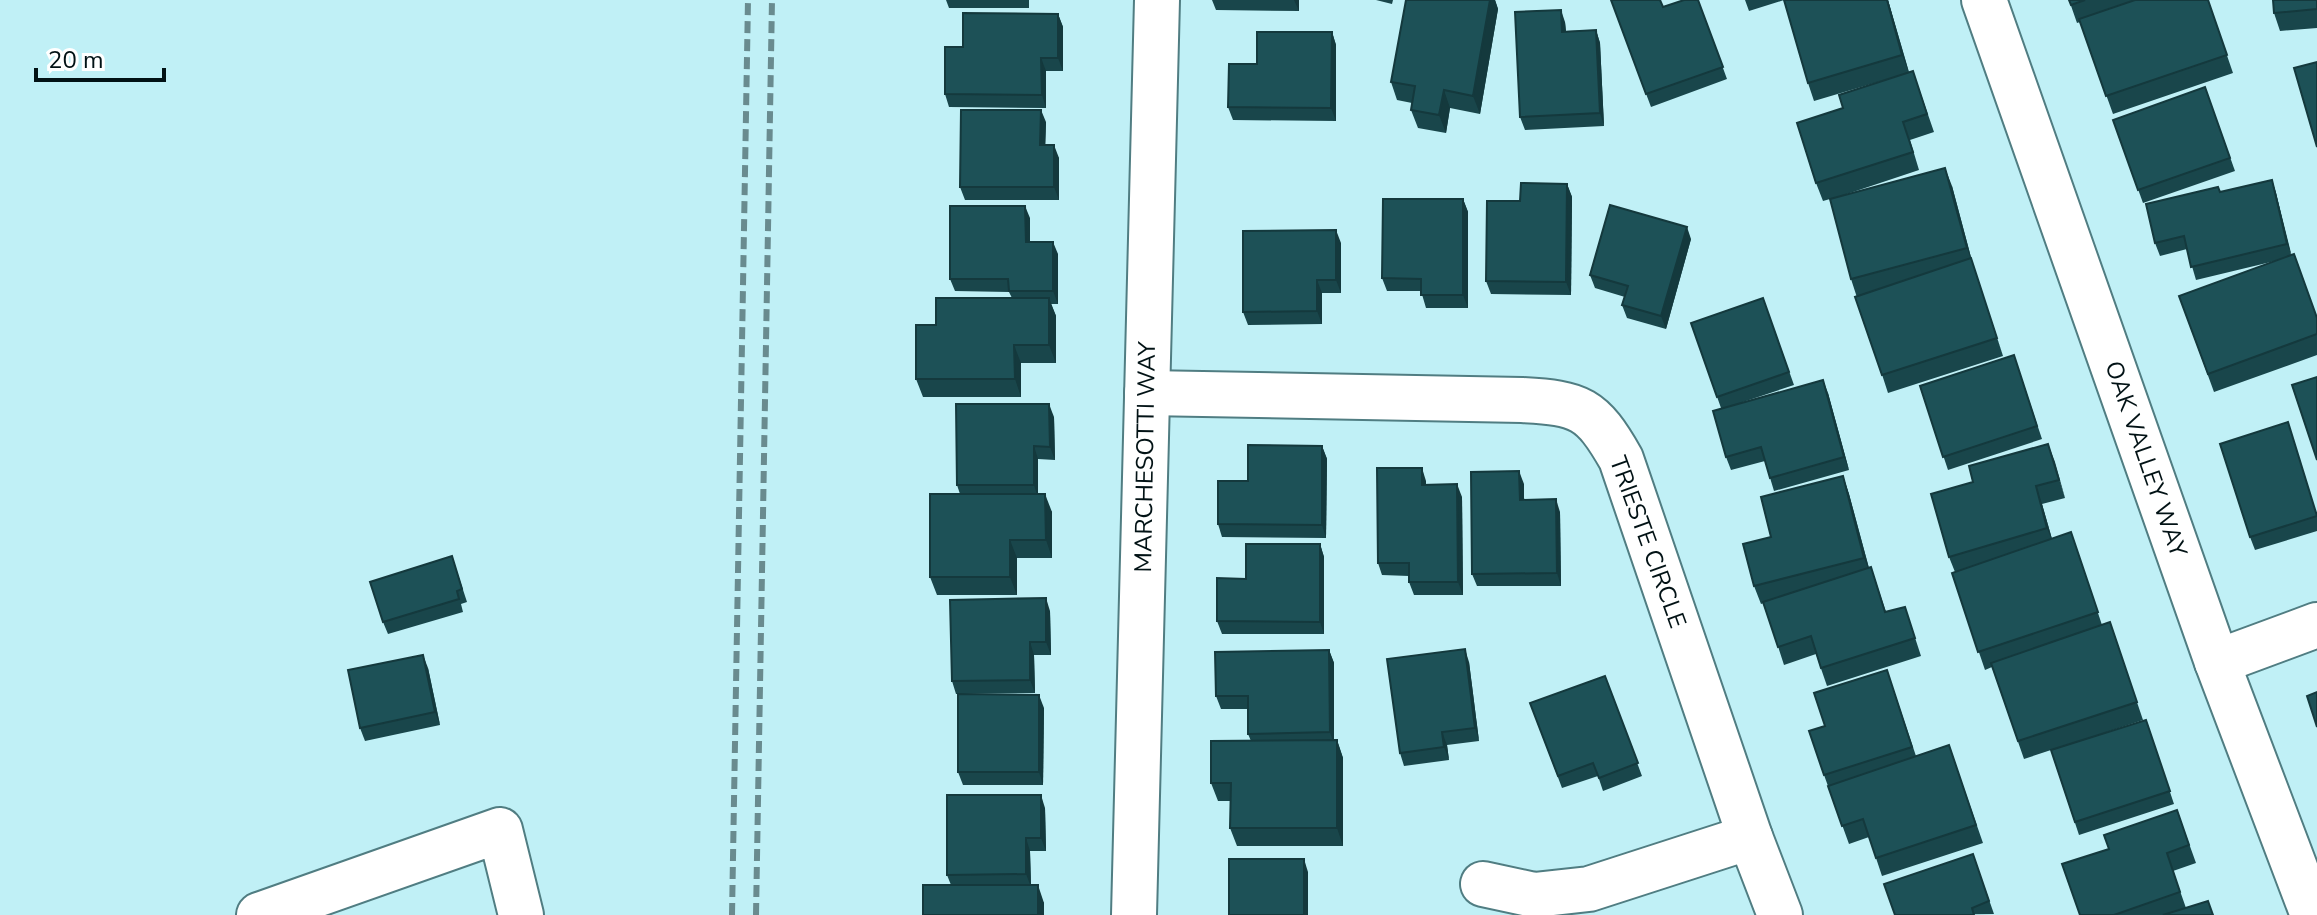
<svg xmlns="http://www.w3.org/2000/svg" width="2317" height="915" viewBox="0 0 2317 915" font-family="'Nunito Sans',sans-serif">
	<rect width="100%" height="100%" fill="#c0f0f6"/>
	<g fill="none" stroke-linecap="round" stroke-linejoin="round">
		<defs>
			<g id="minor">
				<polyline points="1984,0 2217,662 2313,915"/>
				<path d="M1147 393 1522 400C1580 403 1592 408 1621 459L1750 837 1780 915"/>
				<polyline points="2217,662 2317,625"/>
				<polyline points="1483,884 1534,895 1589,889 1750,837"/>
				<polyline points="259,915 500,830 521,915"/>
				<polyline points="1134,915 1157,0"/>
			</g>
		</defs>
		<use href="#minor" stroke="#507d82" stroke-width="48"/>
		<use href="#minor" stroke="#fff" stroke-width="44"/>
		<g stroke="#698b8f" stroke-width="6" stroke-dasharray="12 6" stroke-linecap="butt">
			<polyline points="732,915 748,0"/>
			<polyline points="756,915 772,0"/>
		</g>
	</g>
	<g fill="#19464b">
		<polygon points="946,0 1029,0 1029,8 949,8"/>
		<polygon points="1212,0 1299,0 1299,11 1216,10"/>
		<polygon points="1376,0 1393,0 1392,4"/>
		<polygon points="1406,0 1495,0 1498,9 1480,114 1450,108 1446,133 1418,128 1411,110 1412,103 1397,100 1391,82"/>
		<polygon points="1611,0 1663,7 1698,0 1727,79 1651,107"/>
		<polygon points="1745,0 1888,0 1909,72 1913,71 1934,132 1910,140 1919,170 1838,197 1952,186 1972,261 2003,356 1888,393 1851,279 1830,199 1823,201 1816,183 1843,108 1888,79 1814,101 1808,83 1784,0 1749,11"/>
		<polygon points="2069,0 2208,0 2233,73 2113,114 2080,22 2077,23"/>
		<polygon points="2317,0 2317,28 2280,31 2274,13"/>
		<polygon points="1058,14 1063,27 1063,71 1046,71 1046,108 949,107 945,94 963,47"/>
		<polygon points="1565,22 1566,31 1596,30 1600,43 1604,126 1525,130 1520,117"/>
		<polygon points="1332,32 1336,45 1336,121 1233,120 1228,107 1257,64"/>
		<polygon points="2205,87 2235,171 2143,203 2113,120"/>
		<polygon points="1046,122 1045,145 1059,158 1059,200 965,200 960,187"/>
		<polygon points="2272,180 2276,193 2291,255 2317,318 2317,355 2214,392 2179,296 2275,261 2196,280 2187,249 2160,256 2155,243 2218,187 2220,192"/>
		<polygon points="1567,184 1572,197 1571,295 1491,294 1486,281 1520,201"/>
		<polygon points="1463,199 1468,212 1468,308 1426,308 1421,291 1387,291 1382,278"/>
		<polygon points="1030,218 1030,242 1058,254 1058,304 1051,304 1056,316 1056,363 1021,363 1021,397 923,397 916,379 936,325 1012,298 1009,292 955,291 950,279"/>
		<polygon points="1691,239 1666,329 1627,318 1622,305 1625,297 1595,288 1590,275"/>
		<polygon points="1341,243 1341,293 1322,293 1322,324 1248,325 1243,312"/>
		<polygon points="1763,298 1794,385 1743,402 1828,393 1849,470 1774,491 1765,461 1731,470 1726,457 1721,408 1691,323"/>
		<polygon points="2014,355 2042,439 1948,470 1920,386"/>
		<polygon points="1054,417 1055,460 1038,459 1038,494 1052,512 1052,558 1017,558 1017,595 937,595 930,577 960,494 957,485"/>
		<polygon points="2048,444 2065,498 2042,504 2052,539 2071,532 2102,625 2110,622 2143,720 2053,750 2146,720 2174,804 2079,835 2051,750 2024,759 1992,667 1985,670 1952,573 1955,572 1949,557 1973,482"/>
		<polygon points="1322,446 1327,459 1326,538 1222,537 1218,524 1248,481"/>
		<polygon points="1843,476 1849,494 1869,568 1871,567 1886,612 1905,607 1921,656 1827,686 1816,654 1784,665 1764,603 1761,604 1754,586 1771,537"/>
		<polygon points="1426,481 1426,485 1462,497 1463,595 1414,595 1409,582 1409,576 1382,575 1378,563"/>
		<polygon points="1524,484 1524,500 1560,512 1561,586 1477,586 1472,574"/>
		<polygon points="2317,512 2317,531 2255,550 2250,537"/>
		<polygon points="1320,544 1324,557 1324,634 1222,634 1217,621 1246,579"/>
		<polygon points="452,556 467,602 461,604 463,612 388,634 383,622"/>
		<polygon points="1050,611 1051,655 1034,655 1035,693 956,694 952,681"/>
		<polygon points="1329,650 1334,663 1334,740 1337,740 1343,758 1343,846 1237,846 1230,828 1231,801 1218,801 1211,783 1251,741 1248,734 1248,709 1221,709 1216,696"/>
		<polygon points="1469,662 1479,741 1447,745 1449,760 1404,766 1400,753"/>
		<polygon points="428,668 440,725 365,741 360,728"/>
		<polygon points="1887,670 1916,756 1949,745 1983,843 1882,876 1869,837 1849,844 1824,775 1825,726"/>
		<polygon points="1605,676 1642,776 1603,791 1598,776 1562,788 1530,703"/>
		<polygon points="1044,708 1043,785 963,785 958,772"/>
		<polygon points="1045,808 1046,851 1030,851 1031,885 1044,903 1044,915 923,915 951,885 947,875"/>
		<polygon points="2177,810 2196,863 2173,871 2186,908 2213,915 2080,915 2109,849"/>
		<polygon points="1973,854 1994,914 1895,915"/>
	</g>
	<g fill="#14393d">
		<polygon points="1294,0 1299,0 1299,11"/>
		<polygon points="1490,0 1495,0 1498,9 1480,114 1473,96"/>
		<polygon points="1887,0 1888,0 1909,73 1902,55"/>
		<polygon points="1561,10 1565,22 1567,45 1562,32"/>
		<polygon points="1058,14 1063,27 1063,71 1058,58"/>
		<polygon points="1596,30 1600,43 1604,126 1600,113"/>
		<polygon points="1332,32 1336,45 1336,121 1331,108"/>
		<polygon points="1041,58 1046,71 1046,108 1042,95"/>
		<polygon points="1444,90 1450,108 1446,133 1439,115"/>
		<polygon points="1041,110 1046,122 1045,158 1040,145"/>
		<polygon points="1054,145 1059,158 1059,200 1054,187"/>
		<polygon points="1945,168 1952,186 1972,261 2003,356 1967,248"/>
		<polygon points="2272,180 2276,193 2292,257 2287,244"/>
		<polygon points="1567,184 1572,197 1571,295 1566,282"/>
		<polygon points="1463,199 1468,212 1468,308 1463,295"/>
		<polygon points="1025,206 1030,218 1030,255 1026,242"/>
		<polygon points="1687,227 1691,239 1666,329 1661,316"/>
		<polygon points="1336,230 1341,243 1341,293 1336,280"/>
		<polygon points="1053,242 1058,254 1058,304 1053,291"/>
		<polygon points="1317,280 1322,293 1322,324 1317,311"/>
		<polygon points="1049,298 1056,316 1056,363 1049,345"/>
		<polygon points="1014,345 1021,363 1021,397 1015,379"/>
		<polygon points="1823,380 1828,393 1849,470 1844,457"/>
		<polygon points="1049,404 1054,417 1055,460 1050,447"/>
		<polygon points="2048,444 2055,462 2065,498 2059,480"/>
		<polygon points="1034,446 1038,459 1038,498 1034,485"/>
		<polygon points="1322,446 1327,459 1326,538 1322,525"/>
		<polygon points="1422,468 1426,481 1426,498 1422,485"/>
		<polygon points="1519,471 1524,484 1524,513 1520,500"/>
		<polygon points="1843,476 1849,494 1871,576 1864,558"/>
		<polygon points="1457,484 1462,497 1463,595 1458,582"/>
		<polygon points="2036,486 2042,504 2054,546 2047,528"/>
		<polygon points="1045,494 1052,512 1052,558 1046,540"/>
		<polygon points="1556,499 1560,512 1561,586 1557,573"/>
		<polygon points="1010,540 1017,558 1017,595 1010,577"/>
		<polygon points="1320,544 1324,557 1324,634 1320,622"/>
		<polygon points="1046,598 1050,611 1051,655 1046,642"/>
		<polygon points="1030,642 1034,655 1035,693 1030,680"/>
		<polygon points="1465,649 1469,662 1479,741 1475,728"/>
		<polygon points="1329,650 1334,663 1334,745 1330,732"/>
		<polygon points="423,655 428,668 440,725 435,712"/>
		<polygon points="1039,695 1044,708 1043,785 1039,772"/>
		<polygon points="1442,732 1447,745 1449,760 1444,747"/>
		<polygon points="1337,740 1343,758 1343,846 1337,828"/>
		<polygon points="1041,795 1045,808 1046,851 1041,838"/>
		<polygon points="1026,838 1030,851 1031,887 1026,874"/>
		<polygon points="1304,859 1308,872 1308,915 1304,915"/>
		<polygon points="1038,885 1044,903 1044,915 1038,915"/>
	</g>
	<g fill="#1d5157" stroke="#14393d" stroke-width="2">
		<polygon points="1406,0 1490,0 1473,96 1444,90 1439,115 1411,110 1415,86 1391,82"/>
		<polygon points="1611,0 1660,0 1663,7 1684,0 1698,0 1723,67 1646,94"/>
		<polygon points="1784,0 1887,0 1902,55 1808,83"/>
		<polygon points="2069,0 2085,0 2071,5"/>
		<polygon points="2135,0 2208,0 2227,55 2106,96 2079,19"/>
		<polygon points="2273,0 2317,0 2317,9 2274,13"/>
		<polygon points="1561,10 1562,32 1596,30 1600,113 1520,117 1515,12"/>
		<polygon points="963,13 1058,14 1058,58 1041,58 1042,95 945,94 945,47 963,47"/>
		<polygon points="1257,32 1332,32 1331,108 1228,107 1229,64 1257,64"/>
		<polygon points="2317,62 2317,147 2294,68"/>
		<polygon points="1913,71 1927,114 1903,122 1913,152 1816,183 1797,123 1843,108 1839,95"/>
		<polygon points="2205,87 2230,158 2138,190 2113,120"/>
		<polygon points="961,110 1041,110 1040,145 1054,145 1054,187 960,187"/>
		<polygon points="1945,168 1967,248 1851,279 1830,199"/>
		<polygon points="2272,180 2287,244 2191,267 2184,236 2155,243 2146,204 2218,187 2220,192"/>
		<polygon points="1521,183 1567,184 1566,282 1486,281 1487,201 1520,201"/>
		<polygon points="1383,199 1463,199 1463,295 1421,295 1421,279 1382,278"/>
		<polygon points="1610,205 1687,227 1661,316 1622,305 1628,286 1590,275"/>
		<polygon points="950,206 1025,206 1026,242 1053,242 1053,291 1009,291 1008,279 950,279"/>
		<polygon points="1336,230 1336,280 1317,280 1317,311 1243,312 1243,231"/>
		<polygon points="2294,254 2317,318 2317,334 2208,374 2179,296"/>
		<polygon points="1971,258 1997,338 1882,375 1855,297"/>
		<polygon points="936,298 1049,298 1049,345 1014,345 1015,379 916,379 916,325 936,325"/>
		<polygon points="1763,298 1789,372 1717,397 1691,323"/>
		<polygon points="2014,355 2037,426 1943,457 1920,386"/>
		<polygon points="2317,377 2317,460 2292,385"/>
		<polygon points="1823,380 1844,457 1770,478 1761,447 1726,457 1713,411"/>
		<polygon points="956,404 1049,404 1050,447 1034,446 1034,485 957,485"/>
		<polygon points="2288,422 2317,516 2250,537 2220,444"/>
		<polygon points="2048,444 2059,480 2036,486 2047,528 1949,557 1931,494 1973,482 1969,466"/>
		<polygon points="1248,445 1322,446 1322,525 1218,524 1218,481 1248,481"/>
		<polygon points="1377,468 1422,468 1422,485 1457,484 1458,582 1409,582 1409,563 1378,563"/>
		<polygon points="1519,471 1520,500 1556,499 1557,573 1472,574 1471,472"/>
		<polygon points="1843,476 1864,558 1754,586 1743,544 1771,537 1761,497"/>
		<polygon points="930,494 1045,494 1046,540 1010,540 1010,577 930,577"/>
		<polygon points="2071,532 2098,612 1978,652 1952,573"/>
		<polygon points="1246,544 1320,544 1320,622 1217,621 1217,578 1246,579"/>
		<polygon points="452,556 462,589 457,591 459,599 383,622 370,582"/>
		<polygon points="1871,567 1885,612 1905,607 1915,638 1821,668 1811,636 1778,647 1763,602"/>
		<polygon points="1046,598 1046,642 1030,642 1030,680 952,681 950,600"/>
		<polygon points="2110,622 2137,702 2018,741 1991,663"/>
		<polygon points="1465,649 1475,728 1442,732 1444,747 1400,753 1387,659"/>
		<polygon points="1329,650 1330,732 1248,734 1248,696 1216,696 1215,652"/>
		<polygon points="423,655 435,712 360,728 348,670"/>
		<polygon points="1887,670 1912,747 1824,775 1809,731 1825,726 1814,693"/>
		<polygon points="1605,676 1638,763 1599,778 1593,763 1558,776 1530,703"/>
		<polygon points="2317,692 2317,727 2307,696"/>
		<polygon points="958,694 1039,695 1039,772 958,772"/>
		<polygon points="2146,720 2170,791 2075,822 2051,750"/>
		<polygon points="1337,740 1337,828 1230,828 1231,783 1211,783 1211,741"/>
		<polygon points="1949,745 1976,825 1876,858 1863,819 1842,826 1828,786"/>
		<polygon points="947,795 1041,795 1041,838 1026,838 1026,874 947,875"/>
		<polygon points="2177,810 2189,845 2167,853 2180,892 2114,915 2080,915 2062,864 2109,849 2104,835"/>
		<polygon points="1973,854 1989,901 1972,908 1974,915 1895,915 1884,884"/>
		<rect x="1229" y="859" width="75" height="56"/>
		<rect x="923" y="885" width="115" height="30"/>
		<polygon points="2208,901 2213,915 2163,915"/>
	</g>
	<g text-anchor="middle" stroke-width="8" stroke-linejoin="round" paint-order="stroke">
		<g font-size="24" fill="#021215" stroke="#fff">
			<text transform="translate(1145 457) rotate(-89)" y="8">MARCHESOTTI WAY</text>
			<text transform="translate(2146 459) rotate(71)" y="8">OAK VALLEY WAY</text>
			<text transform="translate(1648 542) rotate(70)" y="8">TRIESTE CIRCLE</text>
		</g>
	</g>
	<path d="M36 68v12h128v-12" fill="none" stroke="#021215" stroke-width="4"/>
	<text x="48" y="68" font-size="24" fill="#021215" stroke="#ffffff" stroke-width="6" paint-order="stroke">20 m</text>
</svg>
